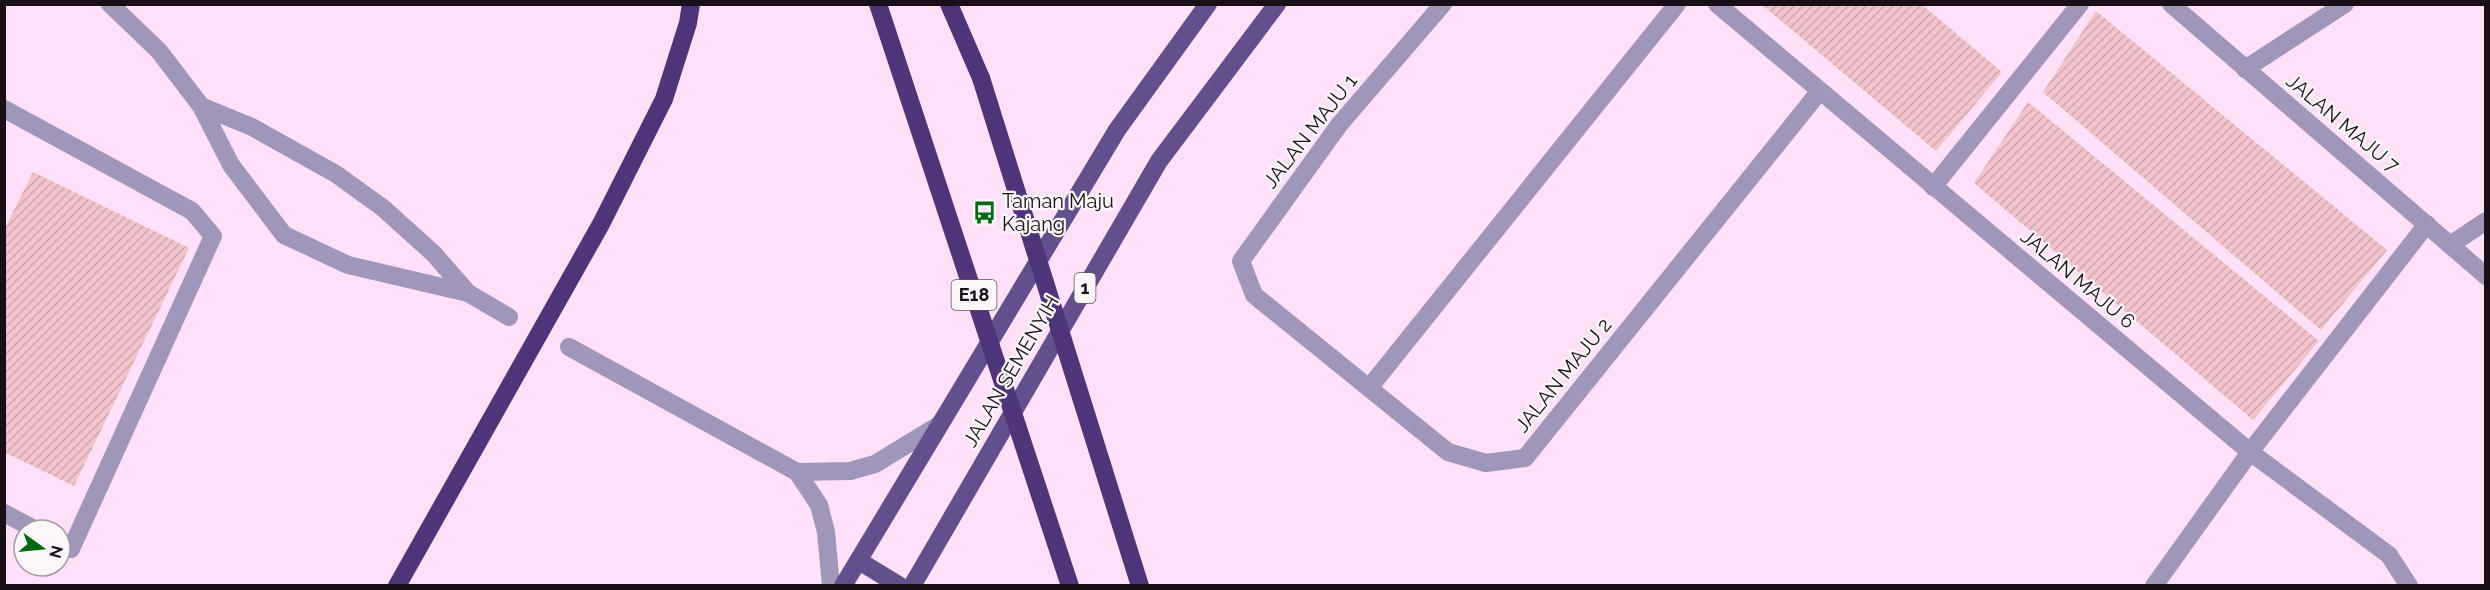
<svg xmlns="http://www.w3.org/2000/svg" width="2490" height="590" viewBox="0 0 2490 590" font-family="Raleway,sans-serif">
	<defs>
		<pattern id="building-hatch" width="6" height="6" patternUnits="userSpaceOnUse" patternTransform="scale(1.5)"><rect width="6" height="6" fill="#f2c3cb"/><path d="M-1 1l2-2M0 6l6-6M5 7l2-2" fill="none" stroke="#cfa6ae"/></pattern>
	</defs>
	<rect width="100%" height="100%" fill="#ffe0f9"/>
	<g fill="url(#building-hatch)">
		<polygon points="1761,4 1921,4 2002,72 1936,151"/>
		<polygon points="2096,11 2387,250 2321,330 2043,92"/>
		<polygon points="2028,102 2319,341 2253,420 1974,183"/>
		<polygon points="33,172 189,248 74,486 4,452 4,230"/>
	</g>
	<g fill="none" stroke-linecap="round" stroke-linejoin="round">
		<g stroke="#a096b9" stroke-width="18">
			<polyline points="110,4 159,51 201,106 231,165 284,235 348,265 468,293"/>
			<polyline points="201,106 252,127 336,174 383,208 434,254 468,293 509,317"/>
			<polyline points="4,109 192,211 213,236 71,549 60,543"/>
			<polyline points="1933,187 2080,4"/>
			<polyline points="569,347 797,472 819,505 826,532 831,586"/>
			<polyline points="1369,388 1677,4"/>
			<polyline points="797,472 850,471 875,464 939,425"/>
			<polyline points="4,513 36,530"/>
			<polyline points="2154,586 2250,452 2427,224"/>
		</g>
		<g stroke="#a096b9" stroke-width="18">
			<polyline points="1443,4 1339,125 1241,261 1254,295 1448,452 1486,463 1525,458 1819,92"/>
			<polyline points="1717,4 2250,452 2389,555 2409,586"/>
			<polyline points="2171,4 2486,276"/>
			<polyline points="2245,69 2345,4"/>
			<polyline points="2450,245 2486,221"/>
		</g>
		<g stroke="#634f8c" stroke-width="18">
			<polyline points="859,561 900,586"/>
			<polyline points="843,586 1117,130 1208,4"/>
			<polyline points="912,586 1159,161 1277,4"/>
		</g>
		<g stroke="#4e357a" stroke-width="18">
			<polyline points="949,4 981,78"/>
			<polyline points="397,586 601,224 664,99 688,23 691,4"/>
		</g>
		<g stroke="#4e357a" stroke-width="18">
			<polyline points="878,4 1070,586"/>
			<polyline points="981,78 1140,586"/>
		</g>
	</g>
	<defs>
		<symbol id="bus-bare" viewBox="-9 -9 18 18"><path d="M-5-6H5V4H4V6H2V4H-2V6H-4V4H-5ZM-3.5-4V0h7V-4ZM-3.5 1.2v1.5H-2V1.2ZM2 1.2v1.5H3.5V1.2Z" fill="#006916" stroke="#fcf6fb" stroke-width="2.5" paint-order="stroke"/></symbol>
	</defs>
	<g fill-rule="evenodd">
		<use href="#bus-bare" x="968" y="196" width="33" height="33"/>
	</g>
	<g text-anchor="middle" stroke-width="4.5" stroke-linejoin="round" paint-order="stroke">
		<g fill="#fcf6fb" stroke="#5e545c" stroke-width="1.5">
			<rect x="1074.5" y="273" width="21" height="30" rx="4.5"/>
			<rect x="951.5" y="280" width="45" height="30" rx="4.5"/>
		</g>
		<g font-size="18" font-weight="bold" fill="#1a0f18">
			<text x="1085" y="294">1</text>
			<text x="974" y="301">E18</text>
		</g>
		<g font-size="20" fill="#1a0f18" stroke="#fcf6fb">
			<text transform="translate(2343 123) rotate(40)" y="7">JALAN MAJU 7</text>
			<text transform="translate(1310 131) rotate(-52)" y="7">JALAN MAJU 1</text>
			<text transform="translate(2078 279) rotate(40)" y="7">JALAN MAJU 6</text>
			<text transform="translate(1011 371) rotate(-60)" y="7">JALAN SEMENYIH</text>
			<text transform="translate(1563 375) rotate(-51)" y="7">JALAN MAJU 2</text>
		</g>
		<g font-size="20" fill="#1a0f18" stroke="#fcf6fb" text-anchor="start">
			<text x="1002" y="208">Taman Maju<tspan x="1002" dy="23">Kajang</tspan></text>
		</g>
	</g>
	<rect width="2490" height="590" fill="none" stroke="#1a0f18" stroke-width="12"/>
	<g transform="translate(42 548) rotate(105)"><circle r="28" fill="#fcf6fb" stroke="#a29aa0" stroke-width="1.5"/>
	<path d="M0-4.5L10 22L0 15L-10 22Z" fill="#006916"/>
	<text y="-9" font-size="16" font-weight="bold" text-anchor="middle" fill="#1a0f18">N</text>
	</g>
</svg>
